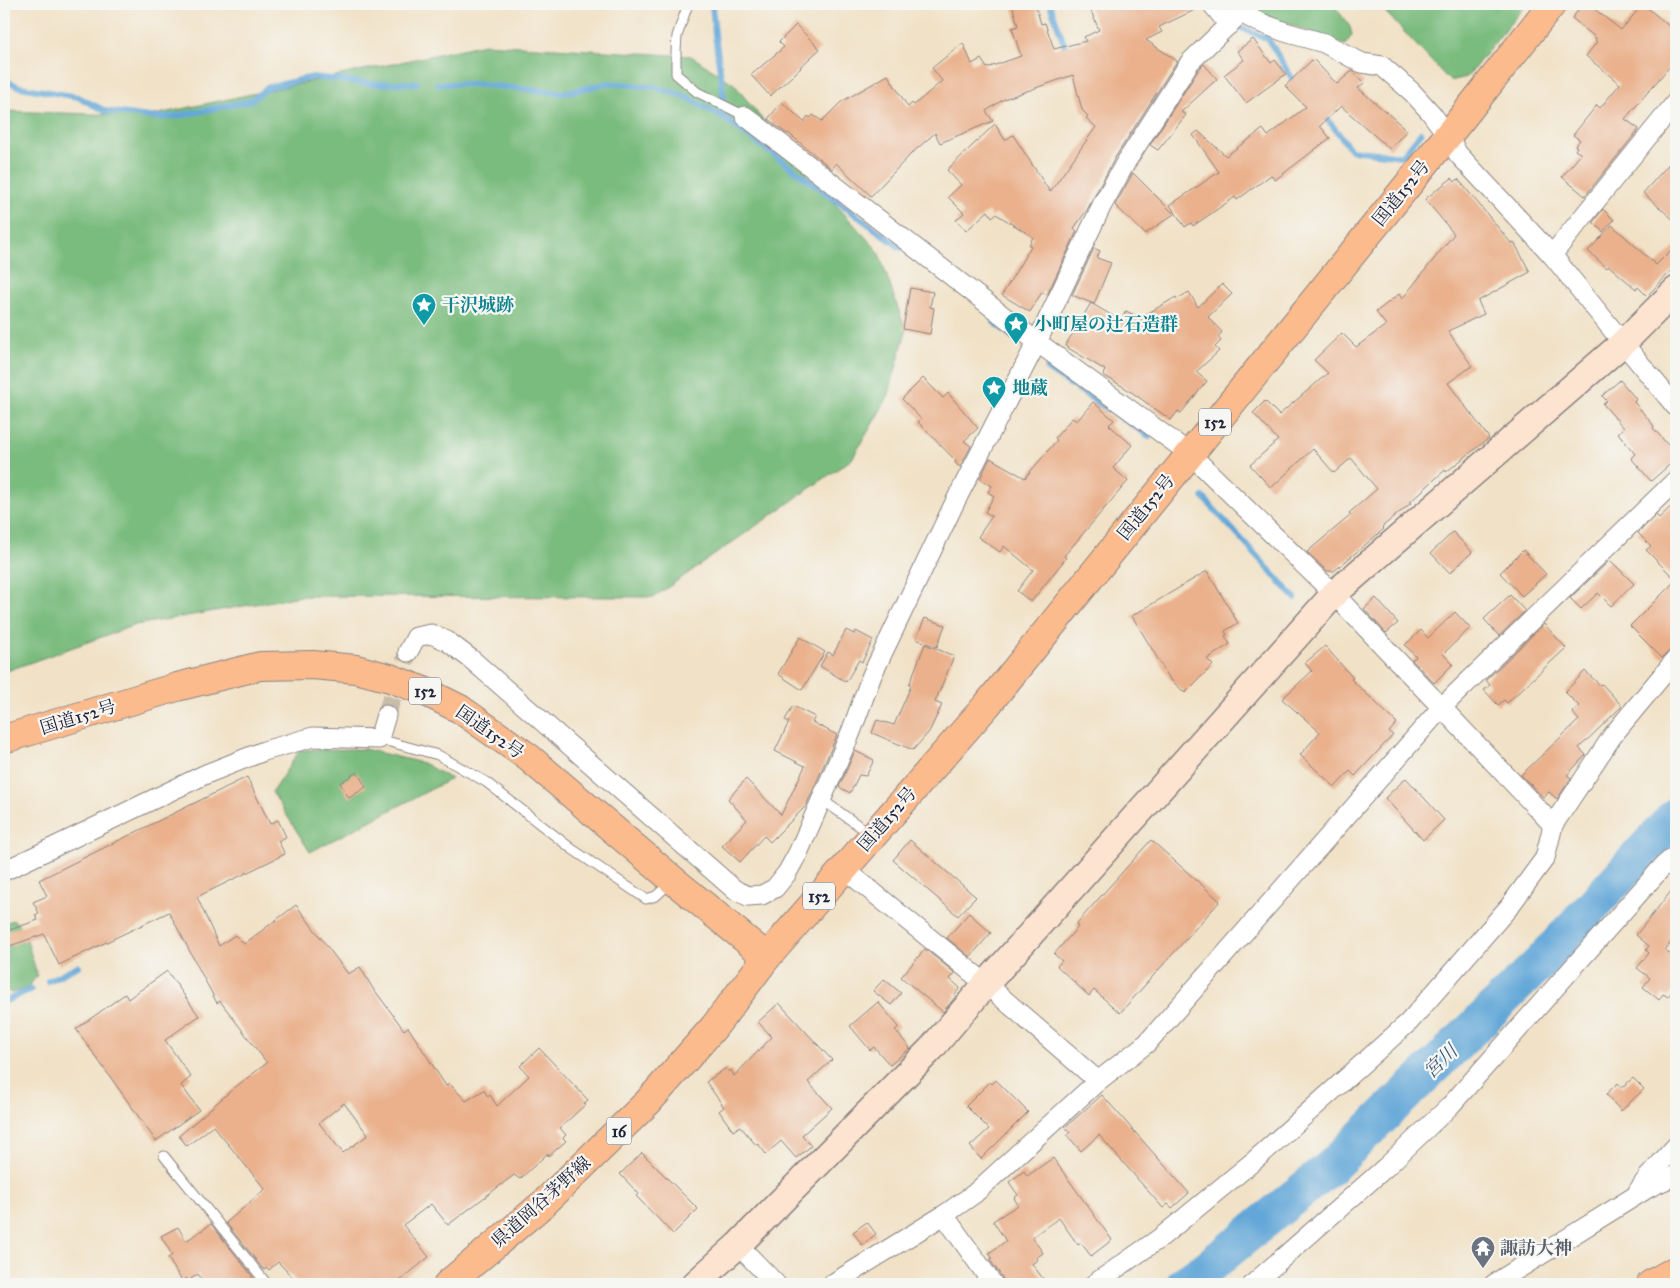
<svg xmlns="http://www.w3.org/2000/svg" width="1680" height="1288" viewBox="0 0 1680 1288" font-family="'IM FELL Great Primer','Noto Serif JP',serif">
	<rect width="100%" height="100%" fill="#f6f6f2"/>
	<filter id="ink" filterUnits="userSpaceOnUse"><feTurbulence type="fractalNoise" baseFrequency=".02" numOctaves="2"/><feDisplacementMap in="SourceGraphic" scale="10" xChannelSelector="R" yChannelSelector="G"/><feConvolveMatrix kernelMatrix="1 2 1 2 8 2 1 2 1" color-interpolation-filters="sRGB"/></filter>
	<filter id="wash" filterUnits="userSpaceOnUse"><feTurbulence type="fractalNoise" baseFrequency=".0096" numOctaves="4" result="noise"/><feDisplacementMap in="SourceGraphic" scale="20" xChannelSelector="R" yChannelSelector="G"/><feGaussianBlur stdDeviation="1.12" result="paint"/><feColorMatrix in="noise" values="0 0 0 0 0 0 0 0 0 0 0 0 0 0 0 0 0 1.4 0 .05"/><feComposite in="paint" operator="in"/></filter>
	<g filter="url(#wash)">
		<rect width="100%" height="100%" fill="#f1e2c7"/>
		<g fill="#7abc7e" stroke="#4e6f5c">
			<polygon points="302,4 414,4 386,12"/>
			<polygon points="1258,4 1333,4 1350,27 1352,35 1345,45 1256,12 1256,7"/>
			<polygon points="1378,4 1526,4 1467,77 1450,81"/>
			<polygon points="485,44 691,56 734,84 788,152 878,251 906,331 888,397 852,459 654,597 301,596 135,625 4,672 4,111 149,116"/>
			<polygon points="364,749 423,763 451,779 310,852 272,792 300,750"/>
			<polygon points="14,920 24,930 37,975 28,988 11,993 4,988 4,923"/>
		</g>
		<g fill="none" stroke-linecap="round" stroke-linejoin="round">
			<g stroke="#63a7d8" stroke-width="6">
				<polyline points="712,4 715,35 724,100 721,116 901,248"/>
				<polyline points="1050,4 1068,55"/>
				<polyline points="1241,28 1268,39 1296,85"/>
				<polyline points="4,80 20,87 78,97 105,111 157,118 178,116 250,101 269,87 313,77 374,84 417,83"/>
				<polyline points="437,84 474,84 563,93 609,83 654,87 684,96 721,116"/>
				<polyline points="1321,113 1332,125 1351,150 1402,156 1421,133"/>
				<polyline points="994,322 1014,338"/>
				<polyline points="1047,369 1149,436"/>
				<polyline points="1203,497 1295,598"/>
				<polyline points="48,981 78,966"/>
				<polyline points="4,1002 31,989"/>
			</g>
			<polyline stroke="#63a7d8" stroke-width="36" points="1184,1284 1207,1268 1332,1166 1539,964 1676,815"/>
		</g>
		<g id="blocks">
			<g fill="#eab18c" fill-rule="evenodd">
				<polygon points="1012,4 1035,4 1041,24 1045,23 1054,49 1086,41 1084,37 1099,30 1088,4 1201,4 1201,7 1159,27 1162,32 1146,40 1177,61 1116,156 1087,210 1074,228 1077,231 1047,295 1042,292 1030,312 1002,295 1031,246 1029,245 1033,237 996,214 992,217 988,211 966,231 956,220 964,213 948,197 961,185 947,170 995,124 1005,140 1013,135 1050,192 1096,127 1086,118 1088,116 1082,110 1073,75 1004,99 986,111 993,121 940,143 935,133 911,154 871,196 836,163 832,169 788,133 787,134 768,119 782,102 804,122 808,116 810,118 813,115 822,121 841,102 888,75 908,107 912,103 914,105 942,81 932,68 963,43 972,64 981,59 987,68 1021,56 1012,28 1018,26"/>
				<polygon points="1583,4 1588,4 1621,30 1643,4 1676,32 1676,59 1625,119 1639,129 1585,196 1562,177 1581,154 1575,150 1577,147 1575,146 1580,140 1573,135 1597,105 1600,108 1620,84 1586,56 1597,42 1595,40 1596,38 1572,18"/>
				<polygon points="796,25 820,49 800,67 801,68 770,96 751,75 784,47 779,42"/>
				<polygon points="1253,39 1271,63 1275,60 1286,74 1246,103 1224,75 1244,60 1237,51"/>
				<polygon points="1313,59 1337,84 1352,71 1354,72 1364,83 1358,88 1407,130 1390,149 1341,106 1320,126 1330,138 1275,180 1271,175 1237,200 1235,197 1193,226 1191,223 1185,227 1170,205 1219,172 1193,135 1198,131 1226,156 1263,129 1268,136 1306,107 1285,86"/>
				<polygon points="1204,64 1217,79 1181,112 1186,115 1158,150 1150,145 1199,69"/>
				<polygon points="1676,156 1676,222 1643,193"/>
				<polygon points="1133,173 1174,214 1145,234 1115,205"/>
				<polygon points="1452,178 1455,182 1458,179 1511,243 1514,242 1530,272 1478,301 1484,314 1448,331 1472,366 1448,383 1489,438 1446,472 1445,470 1410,502 1411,503 1382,527 1384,529 1334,571 1327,571 1307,552 1351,515 1349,513 1377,489 1351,458 1334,473 1313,449 1271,488 1250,465 1278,440 1253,413 1265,401 1279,415 1328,373 1314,360 1342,333 1356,347 1386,325 1376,312 1399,294 1402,299 1454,234 1425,199"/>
				<polygon points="1603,209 1614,220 1603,232 1593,222"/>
				<polygon points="1612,225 1656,265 1676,245 1676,266 1647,296 1638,287 1636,289 1609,266 1607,268 1588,251"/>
				<polygon points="1094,248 1100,251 1097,258 1111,263 1094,304 1072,295"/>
				<polygon points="1222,284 1232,294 1208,317 1222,332 1218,337 1221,341 1215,347 1219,351 1196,372 1207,381 1181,413 1178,411 1171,420 1127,389 1103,375 1105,370 1065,346 1091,303 1121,321 1126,311 1140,318 1176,297 1177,299 1189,292 1198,307"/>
				<polygon points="910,288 933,292 930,307 934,308 930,334 903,329"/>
				<polygon points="923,378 943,398 948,393 978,428 964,441 971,446 960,467 955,463 956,461 918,422 921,419 902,399"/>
				<polygon points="1620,380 1636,399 1634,402 1654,426 1653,428 1676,454 1676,459 1651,481 1631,458 1635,454 1618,433 1624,428 1603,404 1607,401 1602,396"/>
				<polygon points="1093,402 1114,420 1109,425 1132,445 1113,468 1128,481 1064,556 1066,558 1031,602 1017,591 1033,570 1004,546 1000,552 978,537 992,516 985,512 994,496 988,492 992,486 980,479 990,458 1025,478 1057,440 1055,438 1072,418 1077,421"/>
				<polygon points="1676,502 1676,645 1662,658 1630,626 1676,580 1646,550 1651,546 1638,533 1656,515 1659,518"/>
				<polygon points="1453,532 1472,552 1450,573 1431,553"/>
				<polygon points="1523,550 1546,574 1522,596 1500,573"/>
				<polygon points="1609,561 1610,562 1611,561 1634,584 1611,606 1598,593 1581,609 1570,598"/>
				<polygon points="1207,571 1238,623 1225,631 1227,635 1225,636 1230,644 1207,659 1213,665 1185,693 1170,679 1132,616"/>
				<polygon points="1510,595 1525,611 1499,636 1484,619"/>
				<polygon points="1376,598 1398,623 1386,633 1364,609"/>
				<polygon points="1455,612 1470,628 1443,654 1453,664 1434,683 1412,660 1416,657 1405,645 1421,630 1428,638"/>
				<polygon points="925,618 945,625 937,647 916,639"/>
				<polygon points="1544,624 1566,648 1507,703 1504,700 1498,705 1484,690 1490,685 1486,680"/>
				<polygon points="846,630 854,634 856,631 873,640 862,662 859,660 846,682 820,666 828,652 833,655"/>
				<polygon points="800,637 825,652 802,690 778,674"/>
				<polygon points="925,644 954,656 935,702 942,705 929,732 913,750 872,733 877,720 894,725 911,686 909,685"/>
				<polygon points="1325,646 1353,678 1351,679 1397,723 1389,732 1393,735 1355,776 1350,771 1335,787 1300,755 1320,732 1282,699 1312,671 1305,663"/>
				<polygon points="1585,671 1600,685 1602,684 1622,706 1579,748 1586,755 1567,775 1571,778 1557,799 1549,792 1543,797 1521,775 1579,720 1572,712 1579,706 1565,692"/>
				<polygon points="793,706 815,717 812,722 837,735 806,806 770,842 764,836 740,862 722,846 747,820 728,799 746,779 781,815 805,766 775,751 789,722 785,720"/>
				<polygon points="855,751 874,760 866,776 859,775 850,793 839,787"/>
				<polygon points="357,772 366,787 349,798 340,783"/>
				<path d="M247 777 270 824 278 820 286 837 278 841 285 854 197 897 219 946 235 935 244 944 296 905 348 974 360 967 375 992H376L404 1030 408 1027 446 1086 449 1083 466 1101 484 1090 488 1097 490 1095 497 1106 529 1076 520 1066 539 1048 588 1100 584 1103 586 1104 560 1128 566 1135 563 1138 566 1141 549 1156 547 1154 520 1179 514 1175 448 1225 431 1204 403 1225 429 1257 396 1284H299L278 1262 269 1270 267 1268 264 1270 226 1223 265 1189 213 1126 187 1146 179 1136 234 1088 267 1063 220 1001 217 1003 169 912 59 965 44 934 7 947 4 937V932L38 920 35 915 39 913 33 902 47 896 39 880ZM344 1103 368 1135 343 1153 319 1123Z"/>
				<polygon points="1406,778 1444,820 1423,840 1385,798"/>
				<polygon points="910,840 976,897 958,916 893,860"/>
				<polygon points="1151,840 1220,901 1120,1013 1094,990 1089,996 1057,966 1062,961 1054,954 1078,927 1076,924"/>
				<polygon points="1676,885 1676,936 1665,950 1676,959 1676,986 1668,997 1663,994 1659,1000 1643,987 1650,978 1637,968 1649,953 1646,950 1649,946 1636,935"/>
				<polygon points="969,913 991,933 970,957 947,938"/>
				<polygon points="925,949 955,973 950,979 960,988 954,995 956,996 943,1012 901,977"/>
				<polygon points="167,971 199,1016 165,1040 191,1077 181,1085 199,1110 156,1141 76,1029 125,994 128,999"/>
				<polygon points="884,979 901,993 891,1005 873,991"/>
				<polygon points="878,1002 899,1027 895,1030 910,1048 890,1065 874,1047 870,1050 850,1026"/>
				<polygon points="779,1003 832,1060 808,1082 832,1108 802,1135 811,1146 796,1158 781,1141 766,1154 758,1144 756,1145 740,1126 733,1131 719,1111 724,1107 706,1082 726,1068 729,1072 731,1070 734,1076 772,1037 758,1022"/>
				<polygon points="1633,1078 1644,1089 1621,1111 1606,1094 1618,1083 1622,1088"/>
				<polygon points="996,1080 1028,1112 981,1159 970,1146 989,1129 966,1106 990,1082 992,1084"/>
				<polygon points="1102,1095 1189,1193 1172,1208 1168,1204 1163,1208 1099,1135 1081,1151 1067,1135 1070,1133 1065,1127"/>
				<polygon points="642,1153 698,1209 673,1234 636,1196 639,1194 620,1174"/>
				<polygon points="1053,1158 1112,1240 1091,1256 1081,1243 1078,1245 1059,1218 1032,1237 1043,1253 1036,1258 1037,1260 1032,1264 1047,1284 1004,1284 1002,1277 990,1260 992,1258 989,1253 1006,1241 993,1221 1018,1205 1014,1198 1018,1195 1009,1182 1024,1171 1027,1176"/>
				<polygon points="867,1222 876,1234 862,1245 853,1232"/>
				<polygon points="211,1224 253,1277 243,1284 205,1284 198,1274 188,1281 187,1278 182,1281 168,1258 172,1255 161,1236 178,1227 186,1241"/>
			</g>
		</g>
	</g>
	<g filter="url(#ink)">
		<use href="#blocks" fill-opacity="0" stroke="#8a8281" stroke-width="1"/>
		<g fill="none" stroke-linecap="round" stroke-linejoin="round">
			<polyline stroke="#c8bcab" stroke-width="19" stroke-dasharray="19 9" stroke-linecap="butt" points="386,715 408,652"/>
			<defs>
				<g id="lane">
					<polyline points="688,4 677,36 676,51 676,74 697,92 745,116"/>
					<polyline points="379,739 438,755 486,782 572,849 646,899 656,896 671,882"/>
					<polyline points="821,799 872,835"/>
					<polyline points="164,1156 267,1284"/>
				</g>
				<g id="street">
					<polyline points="1212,4 1229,25"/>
					<polyline points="1241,13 1256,21 1285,32 1324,43 1362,63 1382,66 1412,92 1431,113 1448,136 1458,154 1552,255 1623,343 1676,407"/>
					<polyline points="745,116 1037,342 1189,453 1334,594 1553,825"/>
					<polyline points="1552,255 1676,102"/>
					<polyline points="408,652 416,637 431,634 447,641 471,659 735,890 748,896 762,895 775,888 787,873 798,853 851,732 872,675 956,500 1037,342 1102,205 1126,162 1190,62 1250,4"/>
					<polyline points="843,868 986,984 1098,1081"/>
					<polyline points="4,871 206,774 264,751 313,737 379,739 386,715"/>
					<polyline points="1638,1191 1648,1177 1676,1146"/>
					<polyline points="944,1215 993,1284"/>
					<polyline points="738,1245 776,1284"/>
					<polyline points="832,1284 944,1215 974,1194 1098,1081 1147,1043 1442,707 1676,480"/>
					<polyline points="1094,1284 1160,1238 1255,1160 1409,1022 1509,907 1545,858 1553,825 1613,735 1676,659"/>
					<polyline points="1253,1284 1386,1167 1450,1106 1664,865 1676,855"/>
					<polyline points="1494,1284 1648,1188 1676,1175"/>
				</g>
				<polyline id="secondary" points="695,1284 738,1245 931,1049 986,984 1334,594 1623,343 1676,290"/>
				<polyline id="primary" points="448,1284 543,1204 648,1102 714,1027 767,957"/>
				<g id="highway">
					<polyline points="4,739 177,687 260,666 313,665 356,669 390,678 424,691 460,709 528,757 673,880 767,957 987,705 1462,118 1552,4"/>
					<polyline points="1651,1284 1676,1270"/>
				</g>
			</defs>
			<use href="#lane" stroke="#8a8281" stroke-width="11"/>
			<use href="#street" stroke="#8a8281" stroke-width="21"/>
			<use href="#secondary" stroke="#8a8281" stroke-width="29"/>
			<use href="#primary" stroke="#8a8281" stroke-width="30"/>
			<use href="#highway" stroke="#8a8281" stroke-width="30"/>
			<use href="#lane" stroke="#fff" stroke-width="9"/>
			<use href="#street" stroke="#fff" stroke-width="19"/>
			<use href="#secondary" stroke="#fde4d1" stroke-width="26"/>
			<use href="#primary" stroke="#fbbb8d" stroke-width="28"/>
			<use href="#highway" stroke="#fbbb8d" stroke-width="28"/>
		</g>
	</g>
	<defs>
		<symbol id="sight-pin" viewBox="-11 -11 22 30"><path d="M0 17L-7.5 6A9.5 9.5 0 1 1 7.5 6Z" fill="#0f9aa8" stroke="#f6f6f2"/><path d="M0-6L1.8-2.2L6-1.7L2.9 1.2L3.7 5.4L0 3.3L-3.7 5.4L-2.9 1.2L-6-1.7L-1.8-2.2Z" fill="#fff"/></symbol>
		<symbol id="temple-pin" viewBox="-11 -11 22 30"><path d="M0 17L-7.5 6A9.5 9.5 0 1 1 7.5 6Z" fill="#6b7280" stroke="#f6f6f2"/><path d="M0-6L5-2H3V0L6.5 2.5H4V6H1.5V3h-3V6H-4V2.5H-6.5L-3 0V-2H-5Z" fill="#fff"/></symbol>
	</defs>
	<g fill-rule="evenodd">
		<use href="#sight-pin" x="410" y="291" width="28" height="38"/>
		<use href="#sight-pin" x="1002" y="310" width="28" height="38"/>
		<use href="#sight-pin" x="980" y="374" width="28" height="38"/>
		<use href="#temple-pin" x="1469" y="1234" width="28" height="38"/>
	</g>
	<g text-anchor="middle" stroke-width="4.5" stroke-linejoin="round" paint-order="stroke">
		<g fill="#f6f6f2" stroke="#626272" stroke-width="1">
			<rect x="1199" y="408.5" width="32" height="27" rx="4"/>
			<rect x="409" y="677.5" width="32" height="27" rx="4"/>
			<rect x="803" y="882.5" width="32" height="27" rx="4"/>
			<rect x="606.5" y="1117.5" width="25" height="27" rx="4"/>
		</g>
		<g font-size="16" font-weight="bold" fill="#22223b">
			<text x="1215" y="428">152</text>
			<text x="425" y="697">152</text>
			<text x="819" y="902">152</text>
			<text x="619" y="1137">16</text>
		</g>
		<g font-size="18" fill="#22223b" stroke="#f6f6f2">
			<text transform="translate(1401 193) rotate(-51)" y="6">国道152号</text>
			<text transform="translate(1146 507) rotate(-51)" y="6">国道152号</text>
			<text transform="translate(78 717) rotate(-17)" y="6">国道152号</text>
			<text transform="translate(490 732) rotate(35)" y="6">国道152号</text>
			<text transform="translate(887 819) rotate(-49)" y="6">国道152号</text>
			<text transform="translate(541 1202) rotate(-42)" y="6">県道岡谷茅野線</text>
		</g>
		<g font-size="18" font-weight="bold" fill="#0d838f" stroke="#f6f6f2" text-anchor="start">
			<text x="442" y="311">干沢城跡</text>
			<text x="1034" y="330">小町屋の辻石造群</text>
			<text x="1012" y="394">地蔵</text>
		</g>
		<g font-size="18" font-weight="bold" fill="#5b616d" stroke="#f6f6f2" text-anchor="start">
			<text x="1500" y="1254">諏訪大神</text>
		</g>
		<g font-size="19" font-style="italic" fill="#3c577a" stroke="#f6f6f2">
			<text transform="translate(1440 1061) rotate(-44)" y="7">宮川</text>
		</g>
	</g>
	<rect width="1680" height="1288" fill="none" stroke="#f6f6f2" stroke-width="20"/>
</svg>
